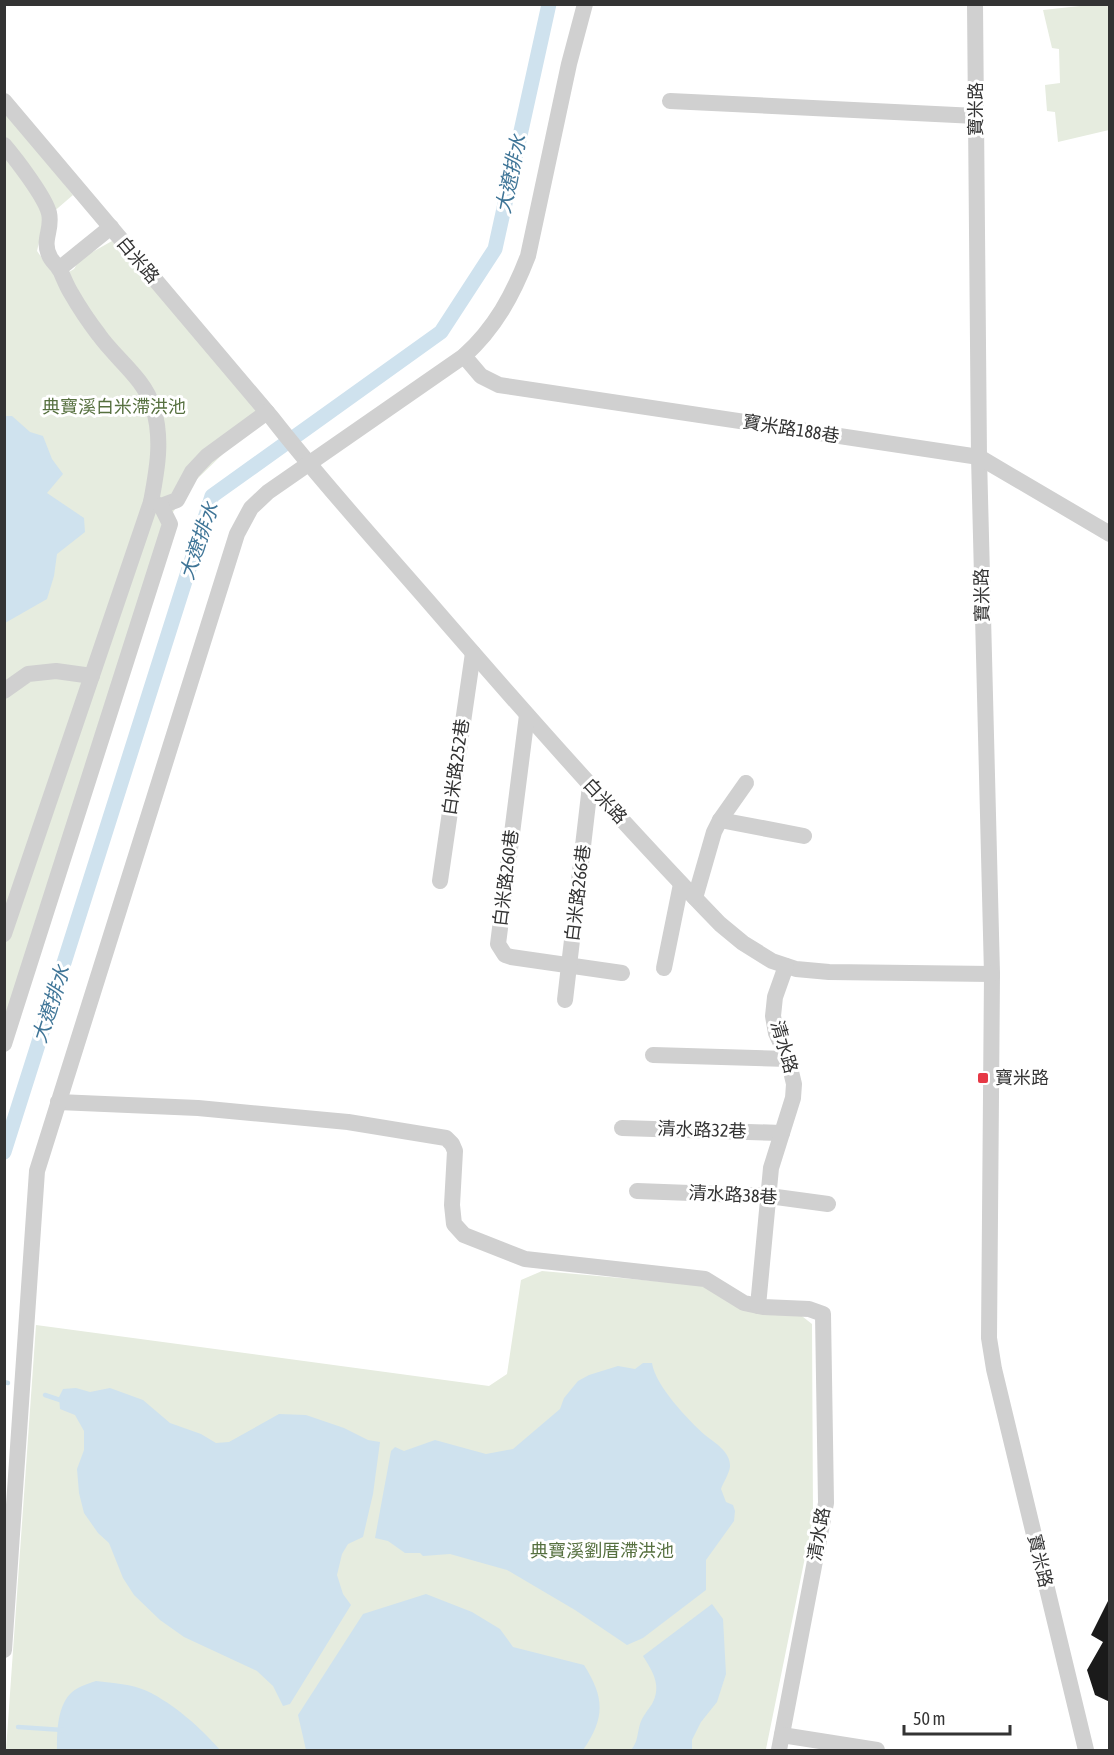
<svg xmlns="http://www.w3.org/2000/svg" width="1114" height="1755" viewBox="0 0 1114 1755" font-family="'Asap Condensed','Noto Sans TC',sans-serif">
	<rect width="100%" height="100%" fill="#fff"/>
	<g fill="#e6ecdf">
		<polygon points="1089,5 1109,5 1109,130 1058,142 1055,112 1047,111 1045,85 1060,83 1059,49 1052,48 1043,10"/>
		<polygon points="5,109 73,195 44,220 37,251 57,279 74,269 80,259 112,241 265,413 193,483 169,518 5,1041"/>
		<polygon points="542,1271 710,1286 798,1313 812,1324 813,1518 766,1749 791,1750 6,1750 36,1325 489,1386 507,1374 521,1280"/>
	</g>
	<g fill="#cfe2ee">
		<polygon points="4,416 12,416 30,432 43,436 52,459 63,474 47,493 84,518 85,532 57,554 54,576 47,599 5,623"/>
		<path d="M643 1363H652C655 1385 688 1420 705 1435 715 1443 731 1452 730 1467 729 1474 723 1483 721 1489L726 1502 733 1505 735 1511 734 1521 706 1560V1590L643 1638 627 1645 575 1610 507 1570 450 1554 423 1556 420 1553H405L388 1541 375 1538 391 1451 395 1447 404 1451 435 1440 486 1454 513 1449 560 1409 564 1398 578 1381 589 1375 618 1366 635 1369Z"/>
		<polygon points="76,1388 90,1392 110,1388 143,1400 170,1423 201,1434 216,1443 229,1442 279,1414 306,1415 344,1428 368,1440 380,1442 373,1494 363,1537 348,1544 342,1554 337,1575 343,1594 351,1605 290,1704 283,1706 273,1686 257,1671 184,1637 160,1620 134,1595 123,1578 109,1543 98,1533 84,1513 79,1493 77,1469 84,1450 84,1431 75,1415 60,1409 59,1397 63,1389"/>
		<path d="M426 1594 472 1612 500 1629 513 1647 584 1665C605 1698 605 1718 583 1750H306L298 1715 363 1614Z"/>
		<path d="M712 1604 723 1619 726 1674 717 1702 701 1722 692 1740V1750H631C638 1742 637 1734 640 1724 642 1717 648 1710 652 1704 662 1686 653 1672 643 1656Z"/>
		<path d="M96 1681C113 1683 132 1684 147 1691 174 1704 201 1728 220 1750H57C57 1730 57 1699 78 1688 83 1685 90 1683 96 1681Z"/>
	</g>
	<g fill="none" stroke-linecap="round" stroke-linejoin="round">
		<g stroke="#cfe2ee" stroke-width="4.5">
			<polyline points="4,1382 8,1383"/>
			<polyline points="45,1395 63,1401"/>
			<polyline points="18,1727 63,1730"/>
		</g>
		<polyline stroke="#cfe2ee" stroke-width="15" points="4,1152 212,496 441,332 495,249 549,4"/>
	</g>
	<polygon fill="#1a1a1a" points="1110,1597 1110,1702 1095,1695 1087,1670 1103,1642 1091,1635"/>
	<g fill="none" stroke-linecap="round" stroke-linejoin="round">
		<g stroke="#d0d0d0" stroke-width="16">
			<polyline points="975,4 979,457 992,974 989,1338 994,1369 1086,1750"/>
			<path d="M4 101 272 418C321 481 375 540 428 601 523 711 619 820 720 924L743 943 772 961 796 969 829 972 992 974"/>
			<polyline points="670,101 976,116"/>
			<path d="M4 145C16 159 45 197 49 213 53 230 41 240 50 257 52 261 56 265 59 268 63 276 66 285 71 293 79 307 89 322 99 335 116 359 144 378 153 407 163 439 157 470 151 502L4 934"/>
			<polyline points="59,269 111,227"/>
			<polyline points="464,356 481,376 499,385 979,457 1110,534"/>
			<polyline points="151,502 161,506 177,500 192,472 207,456 267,412"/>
			<polyline points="4,691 28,674 56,671 92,676"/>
			<polyline points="527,715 498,944 505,955 511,957 622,973"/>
			<polyline points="720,820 804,836"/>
			<polyline points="440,881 473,653"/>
			<polyline points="695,898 714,832 720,820 746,783"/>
			<polyline points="664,968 681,884"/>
			<polyline points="565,1000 590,786"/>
			<polyline points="4,1044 170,524 161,506"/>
			<polyline points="653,1055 788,1059"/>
			<polyline points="58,1102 198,1108 348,1122 446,1138 452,1144 455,1151 452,1205 454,1224 464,1235 525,1259 705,1279 744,1303 763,1307 809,1309 823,1314 826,1503 779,1750"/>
			<polyline points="622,1128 782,1133"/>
			<polyline points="637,1191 769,1196 828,1204"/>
			<polyline points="758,1306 771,1168 793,1098 794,1084 788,1059 776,1033 773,1016 775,997 786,966"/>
			<path d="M4 1650 37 1171 237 534 251 508 268 492 464 356C495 328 513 295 528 256L569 64 585 4"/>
			<polyline points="782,1735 877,1750"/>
		</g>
	</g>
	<rect fill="#e63946" stroke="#fff" stroke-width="2" x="977" y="1072" width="12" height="12" rx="3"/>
	<g text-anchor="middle" stroke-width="6" stroke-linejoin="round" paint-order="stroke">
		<g font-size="18" fill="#333" stroke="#fff">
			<text transform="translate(976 109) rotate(-90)" y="6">寶米路</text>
			<text transform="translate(138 260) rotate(50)" y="6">白米路</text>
			<text transform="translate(791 429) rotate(9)" y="6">寶米路188巷</text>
			<text transform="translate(982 595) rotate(-91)" y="6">寶米路</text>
			<text transform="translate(456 767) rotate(-82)" y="6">白米路252巷</text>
			<text transform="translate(605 801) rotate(47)" y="6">白米路</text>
			<text transform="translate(506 878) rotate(-83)" y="6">白米路260巷</text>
			<text transform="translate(578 893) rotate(-83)" y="6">白米路266巷</text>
			<text transform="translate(784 1047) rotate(74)" y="6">清水路</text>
			<text transform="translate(702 1130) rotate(2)" y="6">清水路32巷</text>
			<text transform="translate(733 1195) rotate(3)" y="6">清水路38巷</text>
			<text transform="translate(819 1534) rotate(-80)" y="6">清水路</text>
			<text transform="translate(1040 1561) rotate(77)" y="6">寶米路</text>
		</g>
		<g font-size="18" fill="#56703f" stroke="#fff">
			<text x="114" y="413">典寶溪白米滯洪池</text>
			<text x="602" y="1557">典寶溪劉厝滯洪池</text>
		</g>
		<g font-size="18" fill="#333" stroke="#fff" text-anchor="start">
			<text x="995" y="1084">寶米路</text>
		</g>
		<g font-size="20" font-style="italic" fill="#3f7597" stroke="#fff">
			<text transform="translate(511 174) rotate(-78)" y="7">大遼排水</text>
			<text transform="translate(199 541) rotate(-71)" y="7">大遼排水</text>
			<text transform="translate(51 1004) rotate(-72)" y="7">大遼排水</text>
		</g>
	</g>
	<rect width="1114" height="1755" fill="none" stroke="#333333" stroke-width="12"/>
	<path d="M904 1725v9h106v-9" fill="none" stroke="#333333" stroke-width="3"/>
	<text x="913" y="1725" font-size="18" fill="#333333" stroke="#ffffff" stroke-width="4.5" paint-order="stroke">50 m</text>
</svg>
